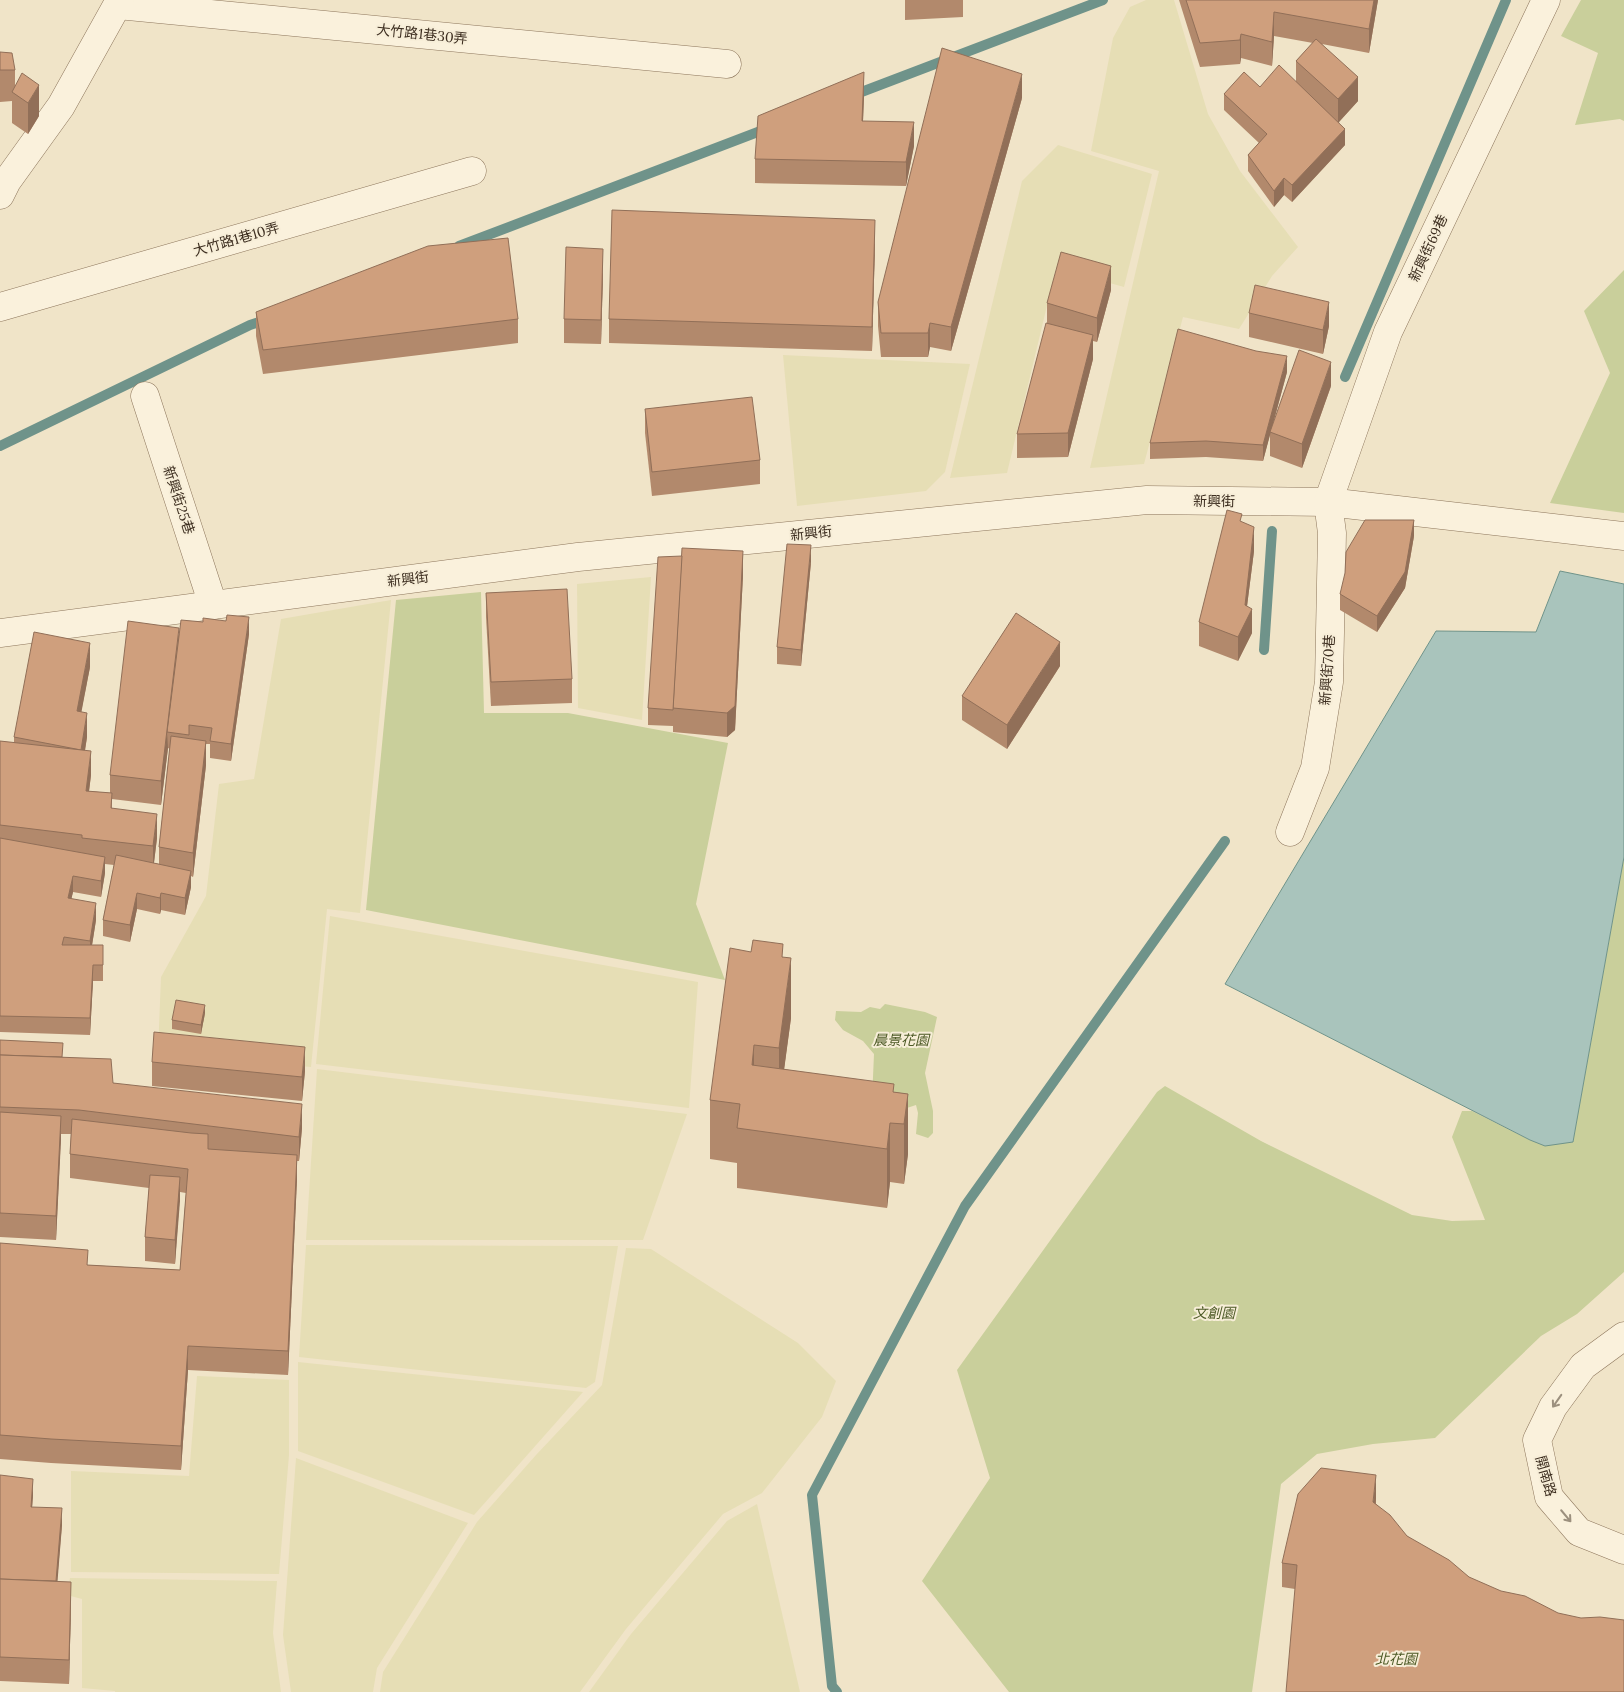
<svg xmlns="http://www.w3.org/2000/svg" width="1624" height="1692" viewBox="0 0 1624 1692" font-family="Lora,'Noto Sans TC',serif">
	<rect width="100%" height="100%" fill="#f0e4c8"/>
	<g fill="#e6deb5">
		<polygon points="1146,0 1174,0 1208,114 1240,171 1298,247 1272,276 1239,329 1183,317 1144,464 1090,468 1159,171 1091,151 1113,38 1130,7"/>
		<polygon points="1058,145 1152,174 1124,287 1056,268 1007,473 950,478 1022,181"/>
		<polygon points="783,355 970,364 945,472 926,491 797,506"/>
		<polygon points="651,577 642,720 578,708 577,584"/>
		<polygon points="391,600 360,913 327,909 311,1067 158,1053 161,977 206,896 219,784 254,779 281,619"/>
		<polygon points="330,916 698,982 689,1108 316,1064"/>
		<polygon points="317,1069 687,1114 643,1240 306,1240"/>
		<polygon points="306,1245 618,1246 595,1382 586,1388 299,1357"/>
		<polygon points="626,1248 651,1249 798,1343 836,1381 822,1417 762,1493 723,1514 626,1629 580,1692 380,1692 383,1672 477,1522 536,1455 602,1385"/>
		<polygon points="298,1362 583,1392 474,1515 298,1451"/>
		<polygon points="197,1376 289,1380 289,1455 279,1574 71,1572 71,1471 189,1476"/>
		<polygon points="296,1458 468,1523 377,1668 373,1692 291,1692 283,1635"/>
		<polygon points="757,1504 800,1692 589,1692 631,1634 727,1521"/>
		<polygon points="70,1578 277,1581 273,1633 281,1692 115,1692 115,1691 82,1688 82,1599 67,1595"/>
	</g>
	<g fill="#c9cf9b">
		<polygon points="1581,0 1624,0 1624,121 1620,119 1575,125 1598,53 1561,36"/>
		<polygon points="1624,270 1624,513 1550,503 1610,373 1584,311"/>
		<polygon points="481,592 484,713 568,713 728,743 696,904 725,980 366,910 396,600"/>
		<polygon points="1624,857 1624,1272 1577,1314 1541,1336 1435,1438 1373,1444 1317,1454 1281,1484 1252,1692 1009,1692 922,1581 990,1478 957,1370 1157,1092 1165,1086 1261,1141 1412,1215 1452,1221 1485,1220 1452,1137 1462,1111 1472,1111 1530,1140 1545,1145 1573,1141"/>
		<polygon points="885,1004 925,1012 937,1017 925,1073 933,1111 933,1133 928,1138 916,1134 918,1113 916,1105 907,1108 872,1100 874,1054 863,1041 843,1030 835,1020 836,1011 861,1012 870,1007 880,1009"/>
	</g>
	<polygon fill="#a9c4bc" stroke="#6f938a" points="1560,571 1624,584 1624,857 1573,1142 1545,1146 1530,1140 1225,984 1436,631 1536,632"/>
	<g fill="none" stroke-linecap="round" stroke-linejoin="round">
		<g stroke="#6f938a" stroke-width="10">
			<polyline points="851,96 1103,0"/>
			<polyline points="459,246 768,128"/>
			<polyline points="1345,377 1506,0"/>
			<polyline points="0,446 250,325 268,319"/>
			<polyline points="1264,650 1272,531"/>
			<polyline points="837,1692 832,1686 812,1495 965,1206 1225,841"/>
		</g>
		<defs>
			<g id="minor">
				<polyline points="118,5 727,64"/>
				<polyline points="0,195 7,181 61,106 120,0"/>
				<polyline points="0,307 472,171"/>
				<polyline points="145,396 213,605"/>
				<polyline points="0,633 578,557 1147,500 1328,502 1624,536"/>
				<polyline points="1290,832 1315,768 1329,682 1332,533 1328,502 1388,332 1546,0"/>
				<polyline points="1624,1336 1583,1366 1553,1407 1537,1440 1549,1497 1579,1532 1624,1550"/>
			</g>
		</defs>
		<use href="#minor" stroke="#8d765c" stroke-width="29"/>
		<use href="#minor" stroke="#faf1dc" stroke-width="28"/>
	</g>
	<g fill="#b2896c" fill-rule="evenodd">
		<polygon points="905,0 963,0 963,17 905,20"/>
		<polygon points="1179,0 1378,0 1369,53 1322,44 1358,101 1339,122 1345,145 1292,202 1284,195 1274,207 1248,171 1248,155 1259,143 1224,110 1224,94 1260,87 1296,81 1296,61 1313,43 1274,36 1272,66 1241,58 1240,64 1200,67"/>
		<polygon points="0,52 15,70 15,86 39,116 28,134 12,123 12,101 0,102"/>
		<polygon points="864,96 863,121 914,146 906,186 755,183 755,159"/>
		<polygon points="1022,98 951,351 930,347 928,357 881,357 878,326 878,302"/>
		<polygon points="875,244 872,351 609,343 609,319"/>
		<polygon points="603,273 601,344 564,343 564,319"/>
		<polygon points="1111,290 1097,342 1093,341 1093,359 1068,457 1017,458 1017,434 1047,323 1047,303"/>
		<polygon points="256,312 518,319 518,343 263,374 256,336"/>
		<polygon points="1249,313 1329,326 1323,354 1249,337"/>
		<polygon points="1287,372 1272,427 1331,386 1302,468 1270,456 1270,434 1263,461 1206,457 1150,459 1150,443"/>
		<polygon points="645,409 760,460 760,484 652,496 645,433"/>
		<polygon points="1242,522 1254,551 1247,606 1252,633 1238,661 1199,646 1199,622"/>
		<polygon points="1414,536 1405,588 1377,632 1340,610 1340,594"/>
		<polygon points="811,562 801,666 777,664 777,647"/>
		<polygon points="743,575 735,730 727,737 673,732 673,726 648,725 648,708"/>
		<polygon points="486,593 572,679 572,703 491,706 486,617"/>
		<path d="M179 634H249L231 761 210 758V744H206V765L193 877 191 876V887L185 915 161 910 160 914 137 909 130 942 103 936V920L114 865 105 864V873L101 897 73 892 71 899 96 920 92 945H103V981H93L90 1035 0 1032V741L14 743V737L90 667 81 712 87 737 85 751 91 775 89 791 110 793V775ZM168 748 170 749 159 847V864L154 863 157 838 112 808V799L161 805Z"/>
		<polygon points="1060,666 1007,749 962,720 962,696"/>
		<polygon points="751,952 783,957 791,1018 784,1069 894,1092 908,1094 908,1154 904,1184 890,1182 887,1208 737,1188 737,1163 710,1159 710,1100"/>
		<polygon points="205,1013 201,1034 172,1029 172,1020"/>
		<polygon points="0,1040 63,1057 113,1083 302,1128 299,1161 297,1161 297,1179 288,1375 188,1370 181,1470 51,1463 0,1459 0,1243 88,1265 180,1270 186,1193 180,1192 175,1264 145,1261 145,1237 149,1188 70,1178 70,1154 71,1134 61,1134 56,1240 0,1237"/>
		<polygon points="152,1062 305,1071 302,1101 152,1086"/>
		<polygon points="0,1475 33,1495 32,1507 62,1525 57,1581 71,1606 69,1684 0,1681"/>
		<polygon points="1376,1499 1376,1504 1407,1536 1469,1577 1624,1692 1295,1589 1282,1587 1282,1563"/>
	</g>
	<g fill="#916f58">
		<polygon points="1374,0 1378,0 1369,53 1369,29"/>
		<polygon points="1274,12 1274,36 1272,66 1272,42"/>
		<polygon points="1241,34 1241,58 1240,64 1240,40"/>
		<polygon points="864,72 864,96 862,145 862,121"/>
		<polygon points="1022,74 1022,98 951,351 951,327"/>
		<polygon points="1358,77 1358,101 1338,123 1338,99"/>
		<polygon points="39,85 39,116 28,134 28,103"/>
		<polygon points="914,122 914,146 906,186 906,162"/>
		<polygon points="1345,129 1345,145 1292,202 1292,185"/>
		<polygon points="1284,178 1284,195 1274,207 1274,191"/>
		<polygon points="875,220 875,244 872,351 872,327"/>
		<polygon points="603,249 603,273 601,344 601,320"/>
		<polygon points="1111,266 1111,290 1097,342 1097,318"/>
		<polygon points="1329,302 1329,326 1323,354 1323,330"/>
		<polygon points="930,323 930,347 928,357 928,333"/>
		<polygon points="1093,335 1093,359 1068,457 1068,433"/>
		<polygon points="1287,356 1287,372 1263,461 1263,445"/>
		<polygon points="1331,362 1331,386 1302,468 1302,444"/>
		<polygon points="1414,520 1414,536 1405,588 1377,632 1377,616"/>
		<polygon points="1254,527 1254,551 1245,622 1252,609 1252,633 1238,661 1238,637 1245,605"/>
		<polygon points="811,545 811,562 801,666 801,650"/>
		<polygon points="743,551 743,575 735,730 727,737 727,713"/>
		<polygon points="249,617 249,634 231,761 231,744"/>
		<polygon points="179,628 167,732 168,748 161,805 161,781"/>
		<polygon points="1060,642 1060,666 1007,749 1007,725"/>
		<polygon points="90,643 90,667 77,735 77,711"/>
		<polygon points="87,713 87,737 81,774 81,750"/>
		<polygon points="206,741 206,765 193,877 193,853"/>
		<polygon points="91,751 91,775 86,815 86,791"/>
		<polygon points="157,814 157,838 153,870 153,846"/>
		<polygon points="105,857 105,873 101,897 101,881"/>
		<polygon points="191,871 191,887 185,915 185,898"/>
		<polygon points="73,876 73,892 68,914 68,898"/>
		<polygon points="137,893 137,909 130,942 130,925"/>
		<polygon points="161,893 161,910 160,914 160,898"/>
		<polygon points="96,903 96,920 90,958 90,941"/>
		<polygon points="791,958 791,1018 779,1108 779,1048"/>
		<polygon points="93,965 93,981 90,1035 90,1018"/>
		<polygon points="205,1005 205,1013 201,1034 201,1025"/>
		<polygon points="754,1045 754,1104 752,1065"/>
		<polygon points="305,1047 305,1071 302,1101 302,1077"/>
		<polygon points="908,1094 908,1154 904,1184 904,1124"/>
		<polygon points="302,1104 302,1128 299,1161 299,1137"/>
		<polygon points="61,1116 61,1140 56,1240 56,1216"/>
		<polygon points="890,1123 890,1182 887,1208 887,1149"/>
		<polygon points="297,1155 297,1179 288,1375 288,1351"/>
		<polygon points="180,1177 180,1201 175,1264 175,1240"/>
		<polygon points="188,1346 188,1370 181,1470 181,1446"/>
		<polygon points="1376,1475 1376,1499 1373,1526 1373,1502"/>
		<polygon points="33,1479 33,1495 31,1523 31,1507"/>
		<polygon points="62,1508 62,1525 56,1600 56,1584"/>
		<polygon points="71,1582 71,1606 69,1684 69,1660"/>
	</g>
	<g fill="#cf9f7d" stroke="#916f58">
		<polygon points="1186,0 1374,0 1369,29 1274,12 1272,42 1241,34 1240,40 1200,43"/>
		<polygon points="1316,39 1358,77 1338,99 1296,61"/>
		<polygon points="942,48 1022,74 951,327 930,323 928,333 881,333 878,302"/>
		<polygon points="0,52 12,53 15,70 0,70"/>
		<polygon points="1279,65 1345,129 1292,185 1284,178 1274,191 1248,155 1267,134 1224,94 1244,72 1260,87"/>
		<polygon points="864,72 862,121 914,122 906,162 755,159 758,116"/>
		<polygon points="22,73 39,85 28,103 12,92"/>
		<polygon points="612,210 875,220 872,327 609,319"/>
		<polygon points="508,238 518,319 263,350 256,312 428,246"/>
		<polygon points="566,247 603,249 601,320 564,319"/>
		<polygon points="1061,252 1111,266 1097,318 1047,303"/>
		<polygon points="1255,285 1329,302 1323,330 1249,313"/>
		<polygon points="1046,323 1093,335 1068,433 1017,434"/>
		<polygon points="1178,329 1256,351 1287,356 1263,445 1206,441 1150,443"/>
		<polygon points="1299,350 1331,362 1302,444 1270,432"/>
		<polygon points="752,397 760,460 652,472 645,409"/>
		<polygon points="1227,510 1242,514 1240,521 1254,527 1245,605 1252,609 1238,637 1199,622"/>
		<polygon points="1365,520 1414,520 1405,572 1377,616 1340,594 1345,573 1346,552"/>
		<polygon points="787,544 811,545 801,650 777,647"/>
		<polygon points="682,548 743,551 735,706 727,713 673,708"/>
		<polygon points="682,556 673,710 648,708 658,557"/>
		<polygon points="567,589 572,679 491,682 486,593"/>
		<polygon points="1016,613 1060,642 1007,725 962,696"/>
		<polygon points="227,615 249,617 231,744 210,741 212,728 189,725 189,735 167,732 181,620 203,622 203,618 226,621"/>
		<polygon points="128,621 179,628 161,781 110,775"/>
		<polygon points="34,632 90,643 77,711 87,713 81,750 14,737"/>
		<polygon points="171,736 206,741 193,853 159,847"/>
		<polygon points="0,741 91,751 86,791 112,793 111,808 157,814 153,846 82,838 82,835 0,825"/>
		<polygon points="0,838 105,857 101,881 73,876 68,898 96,903 90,941 64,937 62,945 103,945 103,965 93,965 90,1018 0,1016"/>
		<polygon points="116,855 191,871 185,898 161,893 160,898 137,893 130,925 103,920"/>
		<polygon points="753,940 783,944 782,957 791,958 779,1048 754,1045 752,1065 894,1084 893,1092 908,1094 904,1124 890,1123 887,1149 737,1128 740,1104 710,1100 730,948 751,952"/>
		<polygon points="176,1000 205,1005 201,1025 172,1020"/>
		<polygon points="154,1032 305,1047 302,1077 152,1062"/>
		<polygon points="0,1040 63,1043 62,1057 0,1055"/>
		<polygon points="0,1055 111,1059 113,1083 302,1104 299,1137 79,1110 0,1107"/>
		<polygon points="0,1112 61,1116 56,1216 0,1213"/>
		<polygon points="72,1119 191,1133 208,1134 208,1149 297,1155 288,1351 188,1346 181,1446 51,1439 0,1435 0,1243 88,1250 87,1265 180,1270 188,1169 70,1154"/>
		<polygon points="150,1175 180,1177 175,1240 145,1237"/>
		<polygon points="1321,1468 1376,1475 1373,1502 1390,1515 1407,1536 1449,1560 1469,1577 1501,1591 1525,1596 1558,1613 1581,1618 1600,1617 1624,1620 1624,1692 1286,1692 1297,1565 1282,1563 1298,1494"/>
		<polygon points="0,1475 33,1479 31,1507 62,1508 56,1581 0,1579"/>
		<polygon points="0,1579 71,1582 69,1660 0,1657"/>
	</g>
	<defs><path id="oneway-shaft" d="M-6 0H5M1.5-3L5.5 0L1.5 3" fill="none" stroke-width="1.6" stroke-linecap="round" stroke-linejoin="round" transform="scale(1.25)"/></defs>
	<g stroke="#9c907e">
		<use href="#oneway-shaft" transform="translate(1557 1401) rotate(125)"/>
		<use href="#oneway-shaft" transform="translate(1566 1516) rotate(50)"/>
	</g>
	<g text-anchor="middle" stroke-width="4" stroke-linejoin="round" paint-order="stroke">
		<g font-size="14" fill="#3d2e20" stroke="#f7eed8">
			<text transform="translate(422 34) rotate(6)" y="5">大竹路1巷30弄</text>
			<text transform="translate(236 239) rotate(-16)" y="5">大竹路1巷10弄</text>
			<text transform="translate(1428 248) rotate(-65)" y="5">新興街69巷</text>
			<text transform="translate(179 500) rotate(72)" y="5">新興街25巷</text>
			<text transform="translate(1214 501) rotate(1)" y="5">新興街</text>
			<text transform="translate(811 533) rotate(-6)" y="5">新興街</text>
			<text transform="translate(408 579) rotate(-7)" y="5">新興街</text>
			<text transform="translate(1327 670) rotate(-86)" y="5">新興街70巷</text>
			<text transform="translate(1546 1476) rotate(74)" y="5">開南路</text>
		</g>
		<g font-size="14" font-style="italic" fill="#4d5a26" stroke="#f7eed8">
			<text x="901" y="1045">晨景花園</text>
			<text x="1214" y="1318">文創園</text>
			<text x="1396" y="1664">北花園</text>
		</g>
	</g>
</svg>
